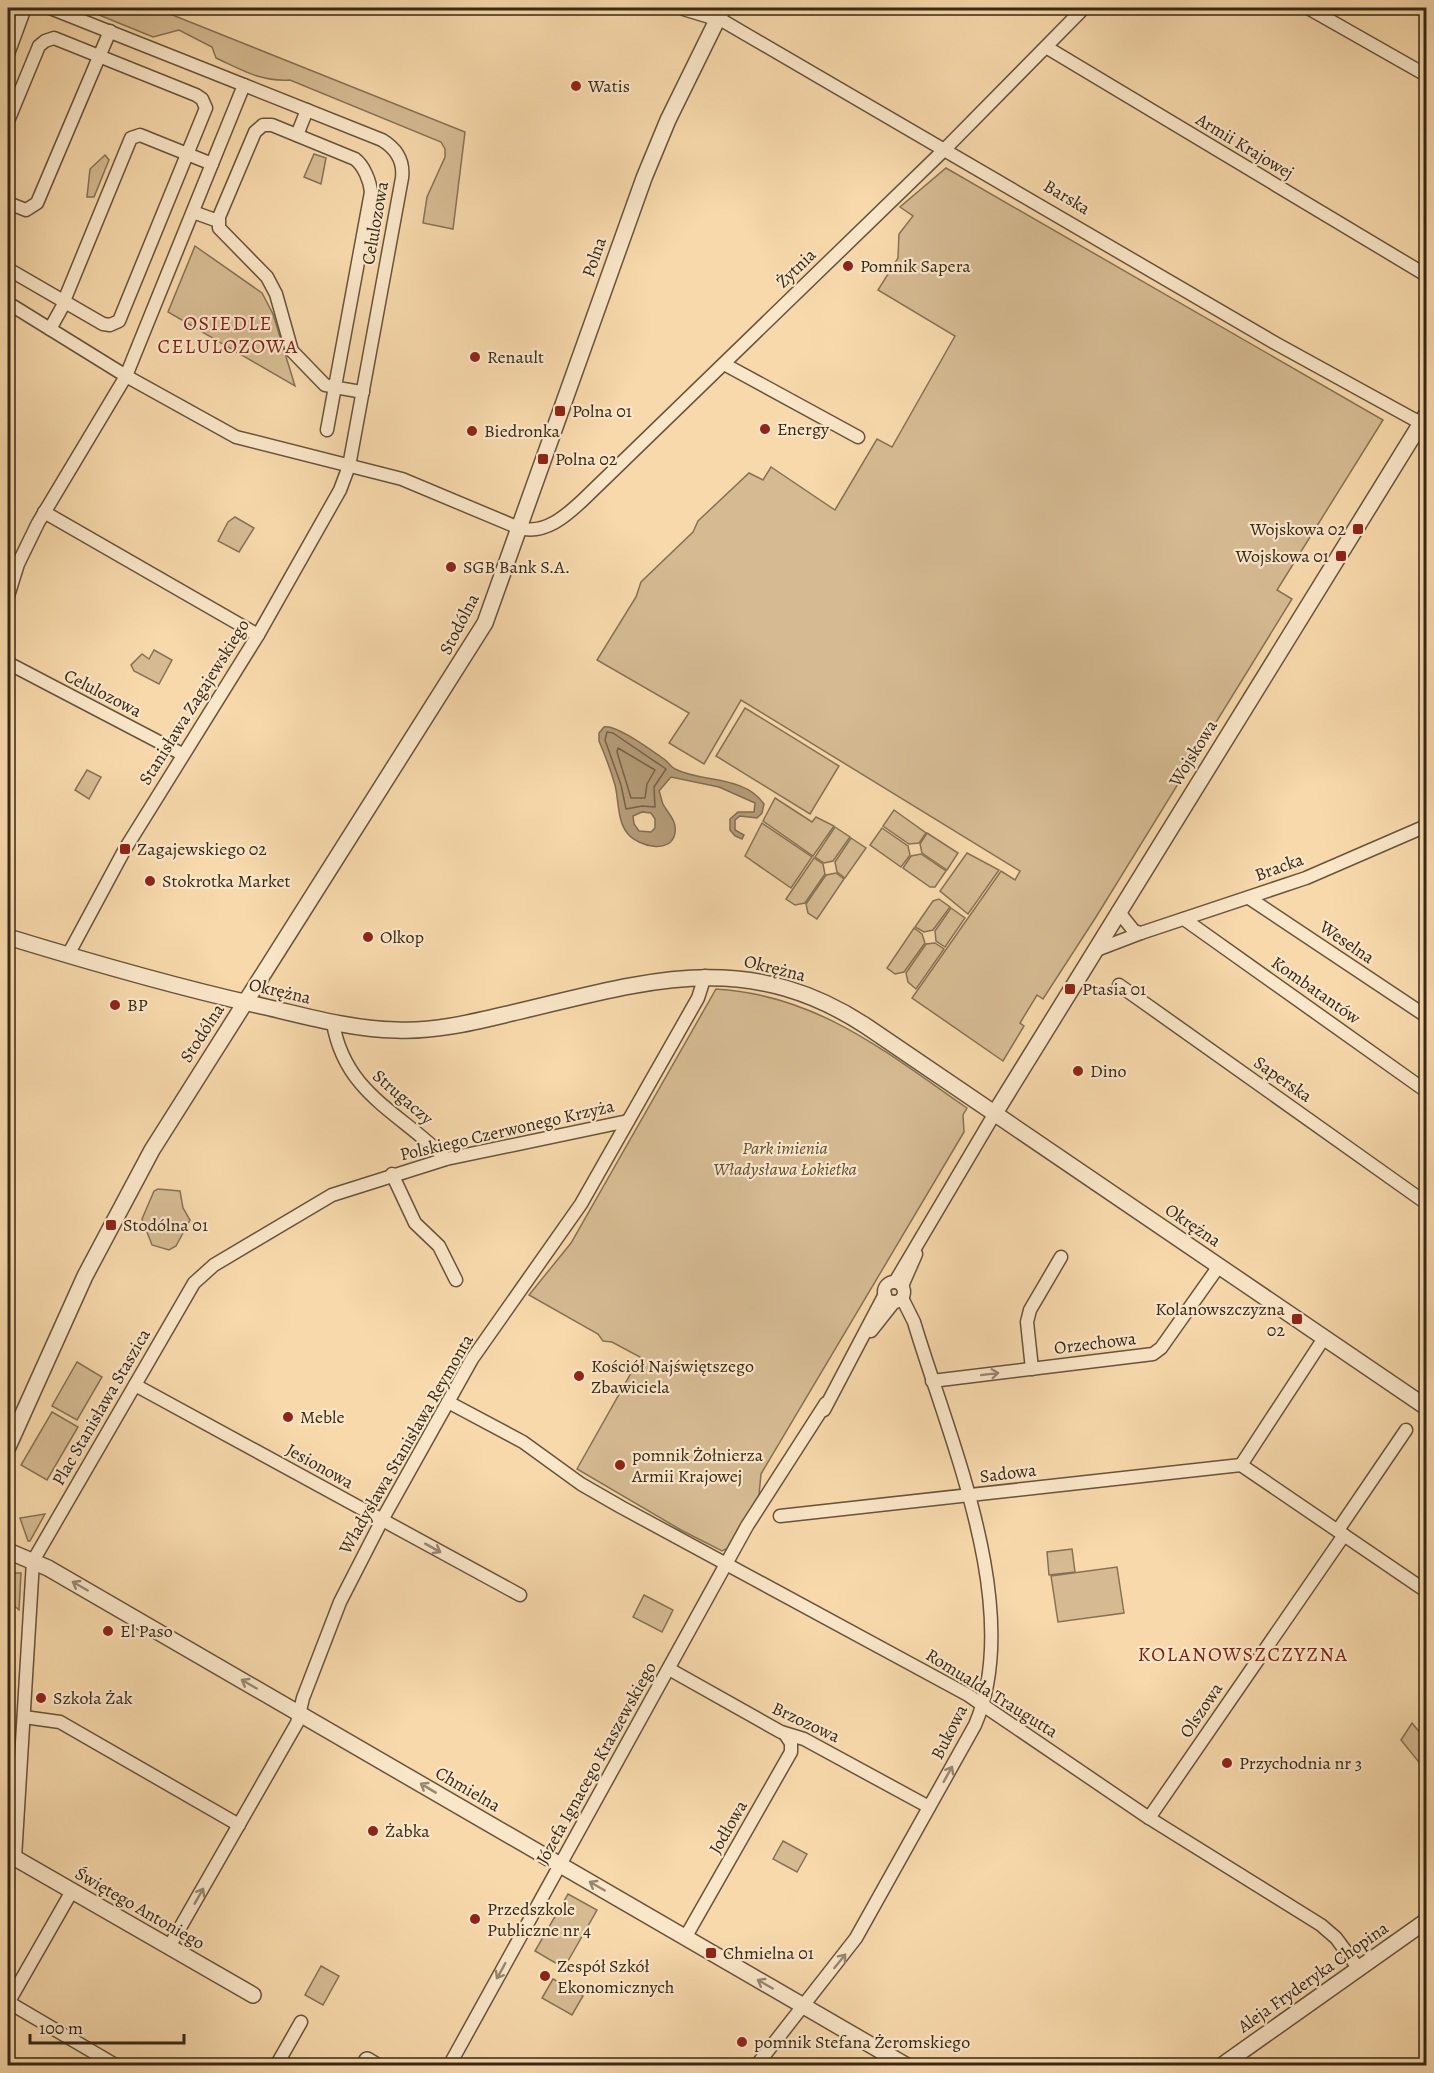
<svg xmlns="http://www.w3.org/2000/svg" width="1434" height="2073" viewBox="0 0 1434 2073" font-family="Alegreya,serif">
	<rect width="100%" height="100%" fill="#f7d9ab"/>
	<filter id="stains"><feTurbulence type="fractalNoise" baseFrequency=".00333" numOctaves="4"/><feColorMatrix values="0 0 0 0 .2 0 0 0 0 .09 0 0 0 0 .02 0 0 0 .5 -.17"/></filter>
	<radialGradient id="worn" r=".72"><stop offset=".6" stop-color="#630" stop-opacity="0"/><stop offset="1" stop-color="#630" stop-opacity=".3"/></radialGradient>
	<g fill="#d6bb92" stroke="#867254" stroke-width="1.5">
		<path d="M82 8H155L465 132 453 229 423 223 427 197 445 157V149L441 142 290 80C261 82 242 70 216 58L212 47 179 30 153 37Z"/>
		<polygon points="314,154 326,158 321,184 304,177"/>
		<polygon points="105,155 109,160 94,197 87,197 90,169"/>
		<polygon points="946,168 1383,420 1277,590 1292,599 1096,917 1043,999 1037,995 1020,1023 1024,1026 1003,1061 912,998 1001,871 1015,880 1020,871 741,700 704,764 669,743 689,713 597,660 636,597 641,582 693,532 698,521 749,473 763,480 771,467 835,510 877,439 892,447 955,336 878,290 898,258 899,234 913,216 900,207"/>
		<polygon points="195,246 262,293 273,314 295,386 168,312"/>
		<polygon points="235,517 254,528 239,552 218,541 228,522"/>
		<polygon points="154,650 172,660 159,684 134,671 131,665 142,654 149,659"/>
		<polygon points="745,708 839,766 810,814 716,756"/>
		<polygon points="87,770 101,777 89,799 75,790"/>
		<polygon points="775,798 812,822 816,817 834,826 813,856 763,821"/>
		<polygon points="894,810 926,833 919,843 909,844 883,826"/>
		<polygon points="762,823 812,857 791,888 745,856"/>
		<polygon points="835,827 850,837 833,861 824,863 815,857"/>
		<polygon points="882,828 908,846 910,855 901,867 870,845"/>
		<polygon points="927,833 958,853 947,870 922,853 920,844"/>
		<polygon points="851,838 866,848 845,878 837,872 835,862"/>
		<polygon points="967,853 999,870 968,914 940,891"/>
		<polygon points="921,854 946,871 935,887 930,887 903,868 911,856"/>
		<polygon points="814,858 823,864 825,874 805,903 795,905 786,899"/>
		<polygon points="836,873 844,879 817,919 808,913 806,904 826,875"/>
		<polygon points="939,899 950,907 933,930 924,932 915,927 933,901"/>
		<polygon points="951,908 965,918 945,947 936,941 935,931"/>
		<polygon points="914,928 922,934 925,943 904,972 895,974 887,968"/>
		<polygon points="935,943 944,949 916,989 908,982 906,973 926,944"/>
		<path d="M716 989C818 995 887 1053 967 1108L963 1115 964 1132 761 1474 759 1495 728 1548 722 1551 681 1530 577 1469 640 1357 612 1342 603 1341 598 1334 529 1295 571 1243Z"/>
		<polygon points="158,1189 180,1191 183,1208 190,1220 176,1246 169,1250 152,1245 142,1219 154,1191"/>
		<polygon points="77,1362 102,1377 77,1420 52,1406"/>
		<polygon points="52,1412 78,1427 47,1480 21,1465"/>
		<polygon points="45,1514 30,1541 28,1541 20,1518"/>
		<polygon points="1072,1549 1075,1572 1049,1575 1047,1552"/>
		<polygon points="1117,1567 1124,1613 1058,1622 1051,1576"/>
		<polygon points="10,1573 21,1573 19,1610 8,1600"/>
		<polygon points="644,1595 673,1610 662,1632 633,1617"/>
		<polygon points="1412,1723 1426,1740 1426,1771 1401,1740"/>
		<polygon points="783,1841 807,1854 797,1872 773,1859"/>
		<polygon points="568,1894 597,1910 564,1968 535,1951"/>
		<polygon points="321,1966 339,1976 323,2005 305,1995"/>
		<polygon points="553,1979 583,1996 572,2015 542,1998"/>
	</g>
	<path fill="#b59d78" stroke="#826e51" stroke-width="1.5" fill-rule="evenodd" d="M604 727C616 724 652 751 664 759 668 762 671 767 675 769 702 783 744 775 764 804L762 813 757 818 740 816 735 820V830L744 835 742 839 735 836 730 830V819L738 812H754L755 803 719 787 671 777 659 791C661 795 661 800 663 804 668 814 677 820 675 833 671 855 638 846 628 834 617 821 619 801 615 785 611 771 605 755 599 741V733ZM642 812 651 813 655 819V828L651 832 639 831 634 824 633 816Z"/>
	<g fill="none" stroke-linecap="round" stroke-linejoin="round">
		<g stroke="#766247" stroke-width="1.5">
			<polygon points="607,732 613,733 666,769 654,787 655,807 642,806 626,809 621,785 605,740"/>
			<polygon points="618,748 655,770 647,784 645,798 631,798 617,752"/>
		</g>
		<defs>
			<g id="minor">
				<polyline points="1308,8 1426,75"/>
				<polyline points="718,18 1275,343 1426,426"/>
				<polyline points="1046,47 1426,275"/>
				<polyline points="8,54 25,8"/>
				<polyline points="8,121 39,46 45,41 54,38 196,95 202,99 206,108 119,321 110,325 103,324 8,269"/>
				<polyline points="297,135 307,110"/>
				<polyline points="8,203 26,210 37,203 110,31"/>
				<polyline points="193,212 218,221"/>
				<polyline points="64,301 131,138 140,135 212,164"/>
				<path d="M8 303 126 376 236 437 402 479 519 528C545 535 566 516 584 499L945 149 1084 8"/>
				<polyline points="50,329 65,302"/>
				<polyline points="724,364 858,437"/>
				<path d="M327 430 371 192C370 181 364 166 355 159L272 125H263L255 132 219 217V228L267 277 276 294 292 351 325 385C338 388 350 390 363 392"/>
				<polyline points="44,512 258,635"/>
				<polyline points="8,596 18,564 38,523 126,376 244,85 50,8"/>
				<polyline points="8,663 182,754"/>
				<polyline points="1249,898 1426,1016"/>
				<polyline points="1118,911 1134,931 1141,933 1306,878 1426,826"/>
				<polyline points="1184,919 1426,1091"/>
				<polyline points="1094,951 1141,933"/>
				<path d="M68 955 125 849 258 635 340 490 349 466 402 178C404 161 397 149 382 140L244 85"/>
				<polyline points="1119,985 1426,1203"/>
				<path d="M333 1023C345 1094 400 1112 446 1159"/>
				<polyline points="392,1174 415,1223 439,1246 456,1280"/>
				<polyline points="895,1282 995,1113"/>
				<circle cx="894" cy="1292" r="10"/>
				<polyline points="902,1286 916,1254"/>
				<polyline points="871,1331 894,1302"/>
				<polyline points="1032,1369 1027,1322 1030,1310 1061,1257"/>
				<polyline points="932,1381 1153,1354 1161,1348 1219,1266"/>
				<polyline points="135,1385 520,1595"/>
				<polyline points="448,1402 523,1442 581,1484 621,1507 968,1695 1149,1818 1321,1925 1336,1938 1359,1969"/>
				<polyline points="824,1410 885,1294"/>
				<polyline points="1241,1465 1426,1591"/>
				<polyline points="1241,1465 1324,1338"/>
				<polyline points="780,1516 1241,1465"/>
				<polyline points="1338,1530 1406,1430"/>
				<polyline points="669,1669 781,1732 804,1739 929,1807"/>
				<polyline points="24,1717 60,1722 239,1825"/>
				<polyline points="1149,1818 1344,1535"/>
				<polyline points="15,1858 33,1561 194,1283 214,1265 332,1195 446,1159 628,1121"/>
				<polyline points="685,1938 791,1752 791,1743 785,1734"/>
				<polyline points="169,1947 297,1723 303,1698 340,1602 382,1520 472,1359 581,1204 698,998 705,976"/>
				<polyline points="8,2002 117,2066"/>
				<polyline points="8,2003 72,1891"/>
				<polyline points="276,2066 301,2022"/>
				<polyline points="449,2066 747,1526 826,1403"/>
				<path d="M756 2066 856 1938 975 1725C1025 1609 948 1436 914 1322L902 1298"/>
			</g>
			<g id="tertiary">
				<polyline points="685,8 718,18"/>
				<path d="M8 937C93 963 179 988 266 1007 309 1017 351 1029 396 1030 435 1032 474 1022 512 1013 641 983 744 946 866 1026L1426 1407"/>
				<polyline points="995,1113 1426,415"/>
				<polyline points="8,1447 85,1276 152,1150 485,623 644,178 668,120 723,8"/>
				<polyline points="8,1551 48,1568 907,2066"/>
				<polyline points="8,1854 253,1995"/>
				<polyline points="367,2060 377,2066"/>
				<polyline points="1221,2066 1426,1921"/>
			</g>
		</defs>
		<use href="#minor" stroke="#66543b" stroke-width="15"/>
		<use href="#tertiary" stroke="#66543b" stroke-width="18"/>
		<use href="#minor" stroke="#fae6c8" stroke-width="12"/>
		<use href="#tertiary" stroke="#fae6c8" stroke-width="15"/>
	</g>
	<defs><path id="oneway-shaft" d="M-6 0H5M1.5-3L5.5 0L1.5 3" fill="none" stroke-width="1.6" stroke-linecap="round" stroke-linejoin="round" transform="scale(1.5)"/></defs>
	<g stroke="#98876f">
		<use href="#oneway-shaft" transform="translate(990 1374) rotate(-7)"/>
		<use href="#oneway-shaft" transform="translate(433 1548) rotate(29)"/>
		<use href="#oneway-shaft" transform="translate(80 1586) rotate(-150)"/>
		<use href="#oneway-shaft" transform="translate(249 1684) rotate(-150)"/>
		<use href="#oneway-shaft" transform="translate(948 1774) rotate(-61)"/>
		<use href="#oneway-shaft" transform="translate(428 1788) rotate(-149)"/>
		<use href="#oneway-shaft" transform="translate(597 1886) rotate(-150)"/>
		<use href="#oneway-shaft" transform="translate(199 1896) rotate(-60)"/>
		<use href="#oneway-shaft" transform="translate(840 1961) rotate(-51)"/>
		<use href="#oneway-shaft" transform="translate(501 1971) rotate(119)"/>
		<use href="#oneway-shaft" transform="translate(765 1984) rotate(-150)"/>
	</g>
	<g fill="#8f2418" stroke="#fae6c8" stroke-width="2">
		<circle cx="576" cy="86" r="6"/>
		<circle cx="848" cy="266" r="6"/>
		<circle cx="475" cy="357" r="6"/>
		<rect x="554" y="405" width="12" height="12" rx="3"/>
		<circle cx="765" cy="429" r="6"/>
		<circle cx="472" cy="431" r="6"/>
		<rect x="537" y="453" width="12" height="12" rx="3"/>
		<rect x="1352" y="523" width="12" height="12" rx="3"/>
		<rect x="1335" y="550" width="12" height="12" rx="3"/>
		<circle cx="451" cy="567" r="6"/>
		<rect x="119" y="843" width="12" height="12" rx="3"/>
		<circle cx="150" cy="881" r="6"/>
		<circle cx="368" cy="937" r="6"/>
		<rect x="1064" y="983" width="12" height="12" rx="3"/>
		<circle cx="115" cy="1005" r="6"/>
		<circle cx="1078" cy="1071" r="6"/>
		<rect x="105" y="1219" width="12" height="12" rx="3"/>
		<rect x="1291" y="1313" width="12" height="12" rx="3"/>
		<circle cx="579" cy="1376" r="6"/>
		<circle cx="288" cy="1417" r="6"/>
		<circle cx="620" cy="1465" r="6"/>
		<circle cx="108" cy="1631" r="6"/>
		<circle cx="41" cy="1698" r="6"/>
		<circle cx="1227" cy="1763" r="6"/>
		<circle cx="373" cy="1831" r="6"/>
		<circle cx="475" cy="1919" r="6"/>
		<rect x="705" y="1947" width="12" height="12" rx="3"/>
		<circle cx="545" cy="1976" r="6"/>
		<circle cx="742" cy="2042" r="6"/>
	</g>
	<g text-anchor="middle" stroke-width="4.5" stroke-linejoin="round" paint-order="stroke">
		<g font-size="18" fill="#362816" stroke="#fae6c8" text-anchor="start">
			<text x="588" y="92">Watis</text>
			<text x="860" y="272">Pomnik Sapera</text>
			<text x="487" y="363">Renault</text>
			<text x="572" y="417">Polna 01</text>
			<text x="777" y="435">Energy</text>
			<text x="484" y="437">Biedronka</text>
			<text x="555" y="465">Polna 02</text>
			<text x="1346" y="535" text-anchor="end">Wojskowa 02</text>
			<text x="1329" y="562" text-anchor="end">Wojskowa 01</text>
			<text x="463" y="573">SGB Bank S.A.</text>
			<text x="137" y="855">Zagajewskiego 02</text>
			<text x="162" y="887">Stokrotka Market</text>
			<text x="380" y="943">Olkop</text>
			<text x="1082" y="995">Ptasia 01</text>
			<text x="127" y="1011">BP</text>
			<text x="1090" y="1077">Dino</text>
			<text x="123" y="1231">Stodólna 01</text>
			<text x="1285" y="1315" text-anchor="end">Kolanowszczyzna<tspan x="1285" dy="21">02</tspan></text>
			<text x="591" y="1372">Kościół Najświętszego<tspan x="591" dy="21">Zbawiciela</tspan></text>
			<text x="300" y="1423">Meble</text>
			<text x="632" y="1461">pomnik Żołnierza<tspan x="632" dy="21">Armii Krajowej</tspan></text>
			<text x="120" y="1637">El Paso</text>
			<text x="53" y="1704">Szkoła Żak</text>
			<text x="1239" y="1769">Przychodnia nr 3</text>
			<text x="385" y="1837">Żabka</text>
			<text x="487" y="1915">Przedszkole<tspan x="487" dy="21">Publiczne nr 4</tspan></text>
			<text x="723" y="1959">Chmielna 01</text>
			<text x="557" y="1972">Zespół Szkół<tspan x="557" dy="21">Ekonomicznych</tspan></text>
			<text x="754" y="2048">pomnik Stefana Żeromskiego</text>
		</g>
		<g font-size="18" fill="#362816" stroke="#fae6c8">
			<text transform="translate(1245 146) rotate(31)" y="6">Armii Krajowej</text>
			<text transform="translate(1067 197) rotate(31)" y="6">Barska</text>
			<text transform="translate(375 223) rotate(-80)" y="6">Celulozowa</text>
			<text transform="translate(594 257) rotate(-71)" y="6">Polna</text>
			<text transform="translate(796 268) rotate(-44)" y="6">Żytnia</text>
			<text transform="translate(459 624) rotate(-63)" y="6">Stodólna</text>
			<text transform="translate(103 693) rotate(27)" y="6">Celulozowa</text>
			<text transform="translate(194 702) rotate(-58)" y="6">Stanisława Zagajewskiego</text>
			<text transform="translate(1193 753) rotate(-58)" y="6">Wojskowa</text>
			<text transform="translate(1279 867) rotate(-20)" y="6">Bracka</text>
			<text transform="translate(1347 942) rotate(34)" y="6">Weselna</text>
			<text transform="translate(775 968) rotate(14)" y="6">Okrężna</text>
			<text transform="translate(1316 990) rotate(35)" y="6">Kombatantów</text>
			<text transform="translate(280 991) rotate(13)" y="6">Okrężna</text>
			<text transform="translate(202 1033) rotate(-57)" y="6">Stodólna</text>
			<text transform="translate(1283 1079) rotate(35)" y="6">Saperska</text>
			<text transform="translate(403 1097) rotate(41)" y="6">Strugaczy</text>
			<text transform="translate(507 1130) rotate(-13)" y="6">Polskiego Czerwonego Krzyża</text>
			<text transform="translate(1193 1225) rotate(34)" y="6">Okrężna</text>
			<text transform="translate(1095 1343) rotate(-7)" y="6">Orzechowa</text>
			<text transform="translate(101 1407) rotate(-60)" y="6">Plac Stanisława Staszica</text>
			<text transform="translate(406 1444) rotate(-60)" y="6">Władysława Stanisława Reymonta</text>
			<text transform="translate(320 1466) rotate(29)" y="6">Jesionowa</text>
			<text transform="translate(1008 1473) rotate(-7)" y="6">Sadowa</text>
			<text transform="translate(992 1693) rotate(32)" y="6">Romualda Traugutta</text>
			<text transform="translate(1201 1710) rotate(-56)" y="6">Olszowa</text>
			<text transform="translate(806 1722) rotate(25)" y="6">Brzozowa</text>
			<text transform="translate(949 1732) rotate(-63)" y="6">Bukowa</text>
			<text transform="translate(596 1763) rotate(-61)" y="6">Józefa Ignacego Kraszewskiego</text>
			<text transform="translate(468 1789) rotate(30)" y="6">Chmielna</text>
			<text transform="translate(728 1827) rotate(-60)" y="6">Jodłowa</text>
			<text transform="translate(140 1908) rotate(30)" y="6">Świętego Antoniego</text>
			<text transform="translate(1313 1977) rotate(-35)" y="6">Aleja Fryderyka Chopina</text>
		</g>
		<g font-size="18" font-style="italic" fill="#5e4d35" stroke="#fae6c8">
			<text x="785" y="1154">Park imienia<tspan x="785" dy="21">Władysława Łokietka</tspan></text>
		</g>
		<g font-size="20" letter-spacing="1.5" fill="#7a1f14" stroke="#fae6c8">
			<text x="228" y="330">OSIEDLE<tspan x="228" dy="23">CELULOZOWA</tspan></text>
			<text x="1243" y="1661">KOLANOWSZCZYZNA</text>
		</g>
	</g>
	<rect width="1434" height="2073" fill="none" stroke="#f7d9ab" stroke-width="30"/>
	<rect x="9" y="9" width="1416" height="2055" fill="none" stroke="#362816" stroke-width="3"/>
	<rect x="15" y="15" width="1404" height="2043" fill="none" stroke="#362816" stroke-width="1.5"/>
	<path d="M30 2034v9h154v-9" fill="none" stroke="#362816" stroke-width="3"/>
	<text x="39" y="2034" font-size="18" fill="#362816" stroke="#fae6c8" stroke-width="4.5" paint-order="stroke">100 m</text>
	<rect width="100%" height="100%" filter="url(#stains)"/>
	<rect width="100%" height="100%" fill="url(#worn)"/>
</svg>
